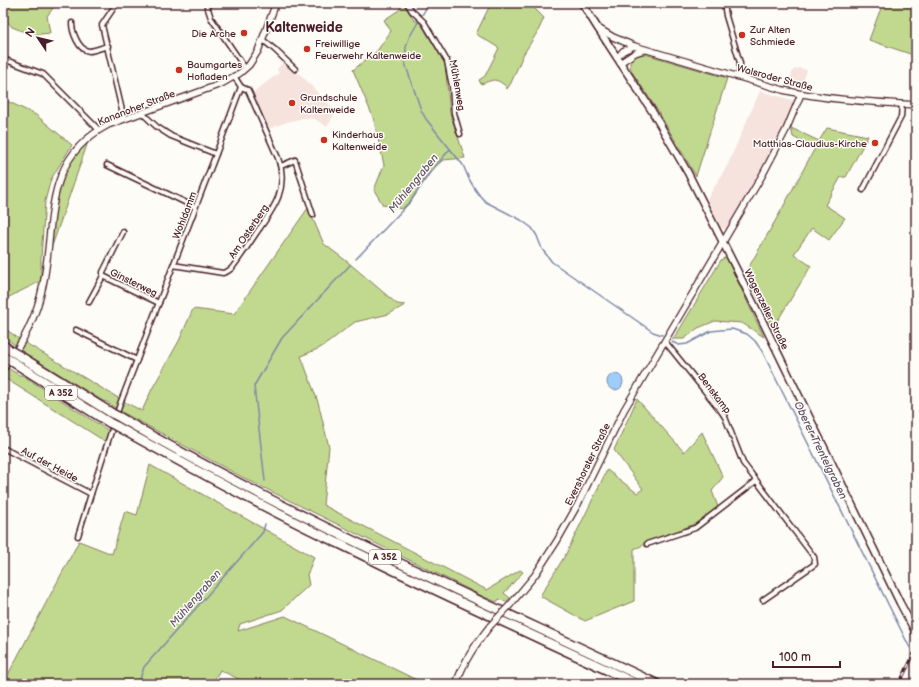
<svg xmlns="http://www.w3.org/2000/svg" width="919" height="687" viewBox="0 0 919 687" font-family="'Balsamiq Sans',sans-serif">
	<rect width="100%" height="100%" fill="#fdfcf7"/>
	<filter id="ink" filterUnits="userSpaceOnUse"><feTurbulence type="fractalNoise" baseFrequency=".025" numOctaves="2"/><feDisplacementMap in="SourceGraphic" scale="8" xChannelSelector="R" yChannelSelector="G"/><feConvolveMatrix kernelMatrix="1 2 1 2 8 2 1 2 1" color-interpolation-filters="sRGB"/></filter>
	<g filter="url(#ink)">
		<g fill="#f6e3dd">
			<polygon points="284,61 295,71 301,75 336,112 327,127 315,119 303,118 287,122 271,128 267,126 252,93 279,73 277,69"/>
			<polygon points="799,68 807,70 801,88 788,84 793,70"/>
			<polygon points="760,91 796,101 783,129 761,172 726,229 721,228 707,199 727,166"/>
		</g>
		<g fill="#c1d98f" stroke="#867c5d">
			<polygon points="3,3 57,3 47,16 50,33 32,35 12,27 3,16"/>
			<polygon points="403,3 414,20 421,24 445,64 450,113 465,158 443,160 428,173 411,200 402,209 383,205 374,190 384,165 373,117 353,70 377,51 391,31 384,20 399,10"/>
			<path d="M491 3H515L518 6 519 3H529L544 18 538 31 523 55 511 83 507 89C505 85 507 87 503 84 494 77 491 81 481 84L479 80 485 76 499 48 476 34Z"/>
			<polygon points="884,3 916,3 916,56 869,40 879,13"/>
			<path d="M640 54H645L727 78 696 176 656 108 632 72C628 62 630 58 640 54Z"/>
			<polygon points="3,99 36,115 72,145 51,179 45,201 41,258 41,281 3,300"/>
			<polygon points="791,128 819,141 827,128 868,136 846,177 841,177 825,205 845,218 829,240 812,228 794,254 811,266 773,328 746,272 782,209 815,148 793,137"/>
			<polygon points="89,139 51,249 55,204 60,185 71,160"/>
			<polygon points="308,208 324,244 349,263 397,304 405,305 389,314 355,322 344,330 329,342 320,348 301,356 318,402 329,447 323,505 487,590 520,570 523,572 504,593 510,598 506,602 499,599 497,602 484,597 242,477 120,411 123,401 142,411 152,389 179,341 193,309 234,314"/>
			<polygon points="726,257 764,337 742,323 715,321 698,328 684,339 672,339 678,332 721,260"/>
			<polygon points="3,327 19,339 15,345 3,336"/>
			<polygon points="24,342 120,399 116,409 107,402 103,401 20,350"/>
			<polygon points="8,368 19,375 22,375 109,431 106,442 3,377 3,375"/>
			<polygon points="637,399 684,452 702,432 723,477 712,491 718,507 697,523 634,549 634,601 585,621 540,596 566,554 607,470 637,493 643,489 614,450"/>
			<polygon points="150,465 314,557 307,575 309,585 282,610 240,624 238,631 285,616 425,684 249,684 220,670 212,684 3,684 79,541 112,554 125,511 137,515"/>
		</g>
		<circle fill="#9dcefa" stroke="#7c88a7" cx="615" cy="382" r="8"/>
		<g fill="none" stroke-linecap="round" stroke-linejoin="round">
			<g stroke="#7c88a7" stroke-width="1.5">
				<polyline points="429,3 409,38 406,47 405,63 421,110 426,119 463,165 469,179 475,189 480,196 486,202 521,220 532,228 537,236 542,249 552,262 653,332 662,335"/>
				<polyline points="356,259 411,201 429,174 450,149"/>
				<polyline points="672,342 679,345 687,344 711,331 732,329 747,334 755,341 762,351 910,648"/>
				<polyline points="265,481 254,386 282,338 350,265"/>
				<polyline points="140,684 140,679 144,667 263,532 265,524"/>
				<polyline points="914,684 916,680"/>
			</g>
			<defs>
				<g id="minor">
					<polyline points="117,3 102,25 124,119"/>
					<polyline points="206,3 211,18 245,68"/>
					<polyline points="407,3 412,11 424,22 447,61 452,86 454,113 460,134"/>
					<polyline points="724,3 726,16 740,63 739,77"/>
					<path d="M72 23C72 31 78 50 89 51 94 51 103 47 108 46"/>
					<polyline points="263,40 274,49 295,69"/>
					<polyline points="3,59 43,74 99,130"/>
					<polyline points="234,76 241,87"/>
					<polyline points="142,113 157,127 171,136 216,154"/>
					<polyline points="107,165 195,207"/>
					<polyline points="281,166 295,160 313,215"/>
					<polyline points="863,190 901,117 902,104"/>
					<path d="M173 265 223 273 228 271 232 268C241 256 249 244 257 232 274 208 289 189 278 158L248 90 241 87"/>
					<polyline points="103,276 159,303"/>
					<polyline points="89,302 103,276 103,272 123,232"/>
					<polyline points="76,330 137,360"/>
					<polyline points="664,342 667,344 721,411 725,417 743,463 814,557 815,564 763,600"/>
					<polyline points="3,448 91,494"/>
					<polyline points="78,536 91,494 120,404 216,154 241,87"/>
					<polyline points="647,544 695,528 756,481"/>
				</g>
				<g id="tertiary">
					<path d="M598 28 613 37 634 46 783 90C827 100 872 102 916 105"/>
					<polyline points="617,58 623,51 634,46"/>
					<polyline points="620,63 635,53 644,50"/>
					<path d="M3 369C22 345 37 315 43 285 56 223 41 160 108 125L221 84 240 73 249 65 258 51 276 3"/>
					<polyline points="510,605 535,575 557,541 578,504 624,410 763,174 786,130 801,94"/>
					<path d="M456 684C464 661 475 645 490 626"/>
				</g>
				<polyline id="secondary" points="582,3 597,27 652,111 688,173 760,316 900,603 916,633"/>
				<g id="motorway">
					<polyline points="3,345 11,351"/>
					<polyline points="18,355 113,414"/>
					<polyline points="13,362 110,423"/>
					<path d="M119 417C292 518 476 598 657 684"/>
					<path d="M116 426C191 468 266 509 344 546 441 594 539 638 637 684"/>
				</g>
			</defs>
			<use href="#minor" stroke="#4a1f2b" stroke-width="7"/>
			<use href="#tertiary" stroke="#4a1f2b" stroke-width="8"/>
			<use href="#secondary" stroke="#4a1f2b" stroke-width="9"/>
			<use href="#motorway" stroke="#4a1f2b" stroke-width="11"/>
			<use href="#minor" stroke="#fdfcf7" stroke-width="4"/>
			<use href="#tertiary" stroke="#fdfcf7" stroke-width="5.5"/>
			<use href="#secondary" stroke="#fdfcf7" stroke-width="6"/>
			<use href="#motorway" stroke="#fdfcf7" stroke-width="8"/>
			<defs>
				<polyline id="rail" points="899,684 916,650"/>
			</defs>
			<use href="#rail" stroke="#4a1f2b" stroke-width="3"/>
			<use href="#rail" stroke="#fdfcf7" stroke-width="1.5" stroke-dasharray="4.5" stroke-linecap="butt"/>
			<defs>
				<polyline id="tertiary-bridge" points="490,626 510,605"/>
				<g id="motorway-bridge">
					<polyline points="11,351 18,355"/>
					<polyline points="6,358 13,362"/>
					<polyline points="113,414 119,417"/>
					<polyline points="110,423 116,426"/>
				</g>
			</defs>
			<use href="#tertiary-bridge" stroke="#4a1f2b" stroke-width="8" stroke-linecap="butt"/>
			<use href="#motorway-bridge" stroke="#4a1f2b" stroke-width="11" stroke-linecap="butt"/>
			<use href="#tertiary-bridge" stroke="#fdfcf7" stroke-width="5.5"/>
			<use href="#motorway-bridge" stroke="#fdfcf7" stroke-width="8"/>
		</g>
	</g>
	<g fill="#c8321e" stroke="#fdfcf7" stroke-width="1.5">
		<circle cx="244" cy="33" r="4"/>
		<circle cx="742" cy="35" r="4"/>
		<circle cx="307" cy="49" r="4"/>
		<circle cx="179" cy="70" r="4"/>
		<circle cx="292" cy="103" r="4"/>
		<circle cx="324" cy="140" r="4"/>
		<circle cx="875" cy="143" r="4"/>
	</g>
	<g text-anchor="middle" stroke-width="3" stroke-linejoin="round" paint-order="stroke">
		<g fill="#fdfcf7" stroke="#806168" stroke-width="1">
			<rect x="45" y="386" width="32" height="14" rx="3"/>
			<rect x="369" y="550" width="32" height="14" rx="3"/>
		</g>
		<g font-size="9" font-weight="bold" fill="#4a1f2b">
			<text x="61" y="396">A 352</text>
			<text x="385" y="560">A 352</text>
		</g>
		<g font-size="10" fill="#4a1f2b" stroke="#fdfcf7" text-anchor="start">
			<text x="750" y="33">Zur Alten<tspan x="750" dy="12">Schmiede</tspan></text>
			<text x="236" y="37" text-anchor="end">Die Arche</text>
			<text x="315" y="47">Freiwillige<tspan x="315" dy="12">Feuerwehr Kaltenweide</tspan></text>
			<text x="187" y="68">Baumgartes<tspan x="187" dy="12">Hofladen</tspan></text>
			<text x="300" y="101">Grundschule<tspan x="300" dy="12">Kaltenweide</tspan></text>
			<text x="332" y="138">Kinderhaus<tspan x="332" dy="12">Kaltenweide</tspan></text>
			<text x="867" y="147" text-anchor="end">Matthias-Claudius-Kirche</text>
		</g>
		<g font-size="10" fill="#4a1f2b" stroke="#fdfcf7">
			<text transform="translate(775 77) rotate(15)" y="4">Walsroder Straße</text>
			<text transform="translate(458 85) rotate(80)" y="4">Mühlenweg</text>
			<text transform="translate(136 107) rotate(-21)" y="4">Kananoher Straße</text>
			<text transform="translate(184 215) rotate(-69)" y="4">Wohldamm</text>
			<text transform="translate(248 231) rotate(-56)" y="4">Am Osterberg</text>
			<text transform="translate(134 282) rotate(26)" y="4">Ginsterweg</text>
			<text transform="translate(767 309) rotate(64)" y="4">Wagenzeller Straße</text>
			<text transform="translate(715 393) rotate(53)" y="4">Benskamp</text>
			<text transform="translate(50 464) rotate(28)" y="4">Auf der Heide</text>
			<text transform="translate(587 464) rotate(-64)" y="4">Evershorster Straße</text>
		</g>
		<g font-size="11" font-style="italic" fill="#635469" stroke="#fdfcf7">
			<text transform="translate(413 183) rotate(-51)" y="4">Mühlengraben</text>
			<text transform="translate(821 450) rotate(64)" y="4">Oberer Trentelgraben</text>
			<text transform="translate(195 598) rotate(-49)" y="4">Mühlengraben</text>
		</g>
		<g font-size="14" font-weight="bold" fill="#4a1f2b" stroke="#fdfcf7">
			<text x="304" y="32">Kaltenweide</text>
		</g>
	</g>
	<rect width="919" height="687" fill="none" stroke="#fdfcf7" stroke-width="16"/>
	<rect x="8" y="8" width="903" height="671" fill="none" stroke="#4a1f2b" stroke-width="1.5" filter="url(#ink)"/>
	<g transform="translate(38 38) rotate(305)" stroke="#fdfcf7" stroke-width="3" paint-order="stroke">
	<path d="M0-3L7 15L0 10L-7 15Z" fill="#4a1f2b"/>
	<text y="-6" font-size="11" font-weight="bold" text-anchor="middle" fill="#4a1f2b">N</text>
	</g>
	<path d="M773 661v6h67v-6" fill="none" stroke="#4a1f2b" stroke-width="2"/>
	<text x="779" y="661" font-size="12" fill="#4a1f2b" stroke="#fdfcf7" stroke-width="3" paint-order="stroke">100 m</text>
</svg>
